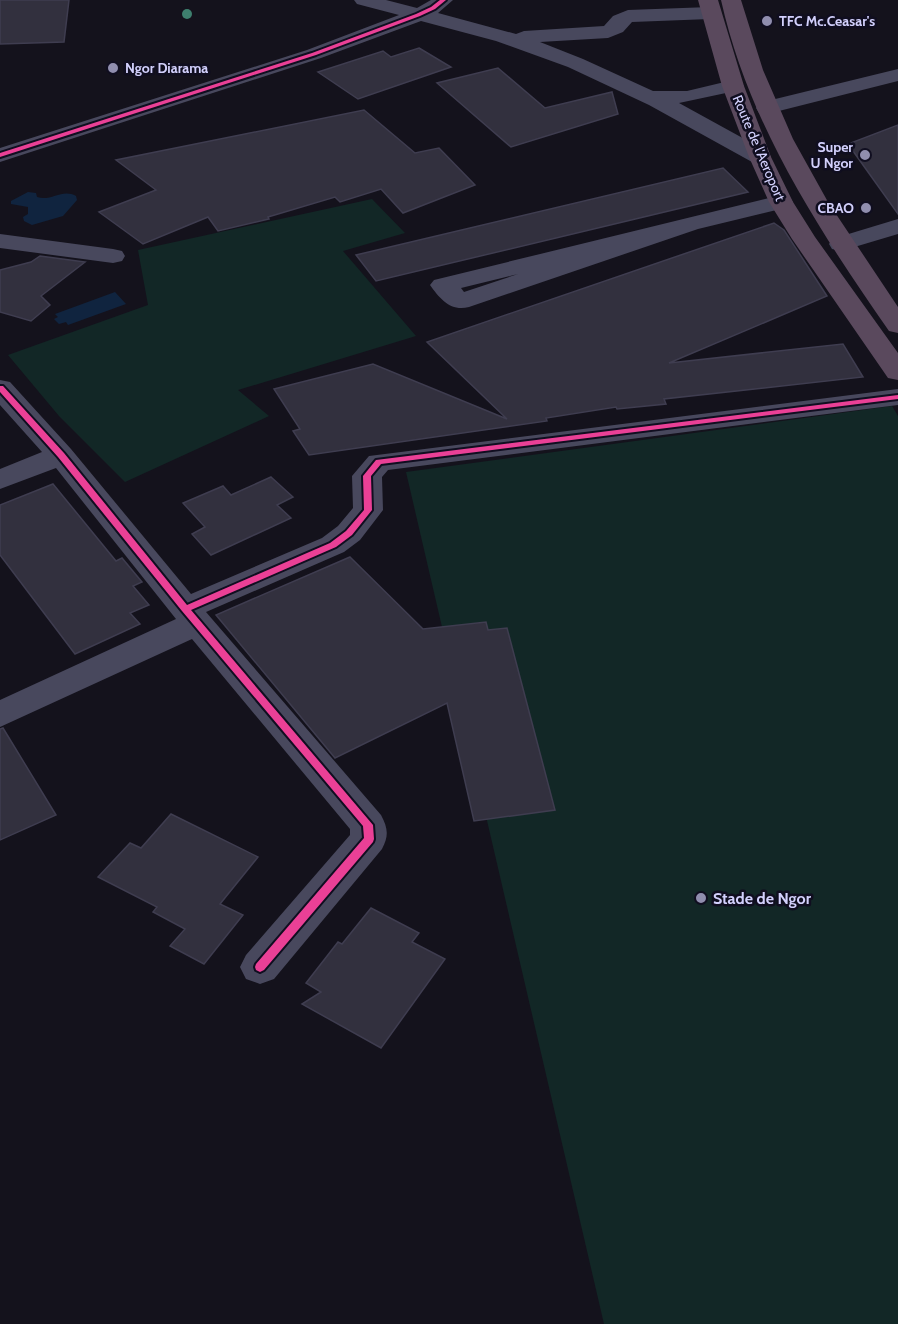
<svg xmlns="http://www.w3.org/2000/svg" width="898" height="1324" viewBox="0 0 898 1324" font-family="Cabin,sans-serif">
	<rect width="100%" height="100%" fill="#14121c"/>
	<g fill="#122726">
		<polygon points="372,199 405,233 343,251 416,336 238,390 269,416 125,482 59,416 8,355 148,305 138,250"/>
		<polygon points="892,406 898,416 898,1324 604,1324 406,472"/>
	</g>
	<g fill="#10243f">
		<path d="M28 192 36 193 37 197C51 202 62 188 76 196L77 200 63 216 32 225 24 221 23 217 28 214V207L11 204V201Z"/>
		<polygon points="115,292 126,304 68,325 66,322 59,324 54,319 58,317 55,314"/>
	</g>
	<g fill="#32303e" stroke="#3f3d50" stroke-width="1.5">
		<polygon points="0,0 69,0 64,42 0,44"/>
		<polygon points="419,48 451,67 358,99 318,72 383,51 391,57"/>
		<polygon points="498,68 545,108 612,92 618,114 511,147 437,83"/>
		<polygon points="364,110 415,153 439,148 475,185 403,213 381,189 340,202 335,197 268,217 269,219 218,231 208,217 143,244 99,212 156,190 116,160"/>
		<polygon points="898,125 898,214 848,144"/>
		<polygon points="723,168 748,192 376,281 356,255"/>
		<polygon points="774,223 784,230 827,296 669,363 843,344 863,377 664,399 666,404 617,409 616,407 546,418 547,421 309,455 293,431 300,429 274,389 373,364 507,419 427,342"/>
		<polygon points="40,256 85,262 41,296 50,305 31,321 0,312 0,270 31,262"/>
		<polygon points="271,477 293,497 277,505 291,518 211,555 192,534 205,527 183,503 223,486 231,495"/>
		<polygon points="53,484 116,561 122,558 142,582 133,586 149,605 130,613 140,624 75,654 0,555 0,505"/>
		<polygon points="350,557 423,629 486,622 488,630 507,628 555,810 474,821 447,703 335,758 216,615"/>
		<polygon points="3,728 56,815 0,840 0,729"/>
		<polygon points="171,814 258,857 220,904 243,915 204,964 170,946 185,929 153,912 157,907 98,877 130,843 141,848"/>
		<polygon points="371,908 419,933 412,942 445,959 381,1048 302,1004 321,992 306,983 338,942 342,944"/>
	</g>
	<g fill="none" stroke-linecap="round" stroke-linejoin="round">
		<g fill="#48485d" fill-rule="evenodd">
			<polygon points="354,0 386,0 417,8 431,0 453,0 438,13 516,34 524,31 604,26 613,16 628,10 710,7 717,9 720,13 717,17 710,19 632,22 623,32 608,38 540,42 583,59 653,91 687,91 733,80 740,82 744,86 740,90 679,103 768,152 771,157 768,162 760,164 752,162 649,105 568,67 496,41 421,21 321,58 0,162 0,148 307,50 399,15 357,4"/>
			<polygon points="898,69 898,81 767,114 759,113 756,108 759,103"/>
			<path d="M781 195 789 197 793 202 789 207 698 229 469 307C451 312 440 299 430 285L434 280ZM518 274 464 292 461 288Z"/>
			<polygon points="898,219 898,234 841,251 832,249 829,244 832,239"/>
			<polygon points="0,234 113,249 122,251 125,256 122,261 113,263 0,248"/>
			<path d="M0 380 10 382 71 449 191 594 322 538 338 526 353 508 352 476 369 456 898 389V405L388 470 382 477 383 510 360 540 344 552 206 612 381 815C388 828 389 836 382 849L274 979 260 984 246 979 240 967 246 955 350 835V829L192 639 0 727V700L176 619 56 468 0 489V469L42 452 0 405Z"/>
		</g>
		<g fill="#5a495d" fill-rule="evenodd">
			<polygon points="698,0 718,0 744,86 771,157 793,202 815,237 898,353 898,380 888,378 792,239 769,202 749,157 722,86"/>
			<path d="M721 0H741L763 70 793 139 828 202 898 307V333L889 331C818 229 748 122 721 0Z"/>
		</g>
		<defs>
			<g id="cycleway">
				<polygon points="440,0 446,0 435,9 420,16 316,55 0,157 0,153 312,53 416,14 431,7"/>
				<polygon points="0,386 3,386 64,453 187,605 330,543 346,531 364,510 363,476 376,460 898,395 898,399 381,464 371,476 372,510 352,535 336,547 191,610 373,825 374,839 373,842 264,970 260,972 256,970 255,967 256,964 364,838 363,826 182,611 58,457 0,392"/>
			</g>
		</defs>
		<use href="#cycleway" stroke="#100e20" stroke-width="4"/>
		<use href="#cycleway" fill="#ea4096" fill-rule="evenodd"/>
	</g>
	<circle fill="#3e7f6e" cx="187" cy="14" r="5"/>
	<g fill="#908eae" stroke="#100e20" stroke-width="2">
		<circle cx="767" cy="21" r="6"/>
		<circle cx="113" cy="68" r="6"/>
		<circle cx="865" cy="155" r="6"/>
		<circle cx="866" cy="208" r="6"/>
		<circle cx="701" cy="898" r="6"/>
	</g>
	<g text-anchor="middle" stroke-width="5" stroke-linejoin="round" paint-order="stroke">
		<g font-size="14" font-weight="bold" fill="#d2d0fc" stroke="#100e20" text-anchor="start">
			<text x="779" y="26">TFC Mc.Ceasar's</text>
			<text x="125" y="73">Ngor Diarama</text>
			<text x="853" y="152" text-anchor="end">Super<tspan x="853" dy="16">U Ngor</tspan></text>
			<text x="854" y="213" text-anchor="end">CBAO</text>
		</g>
		<g font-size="14" fill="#d2d0fc" stroke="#100e20">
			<text transform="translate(759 148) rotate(67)" y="5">Route de l'Aeroport</text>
		</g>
		<g font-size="16" font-weight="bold" fill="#d2d0fc" stroke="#100e20" text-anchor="start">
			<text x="713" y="904">Stade de Ngor</text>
		</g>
	</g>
</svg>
